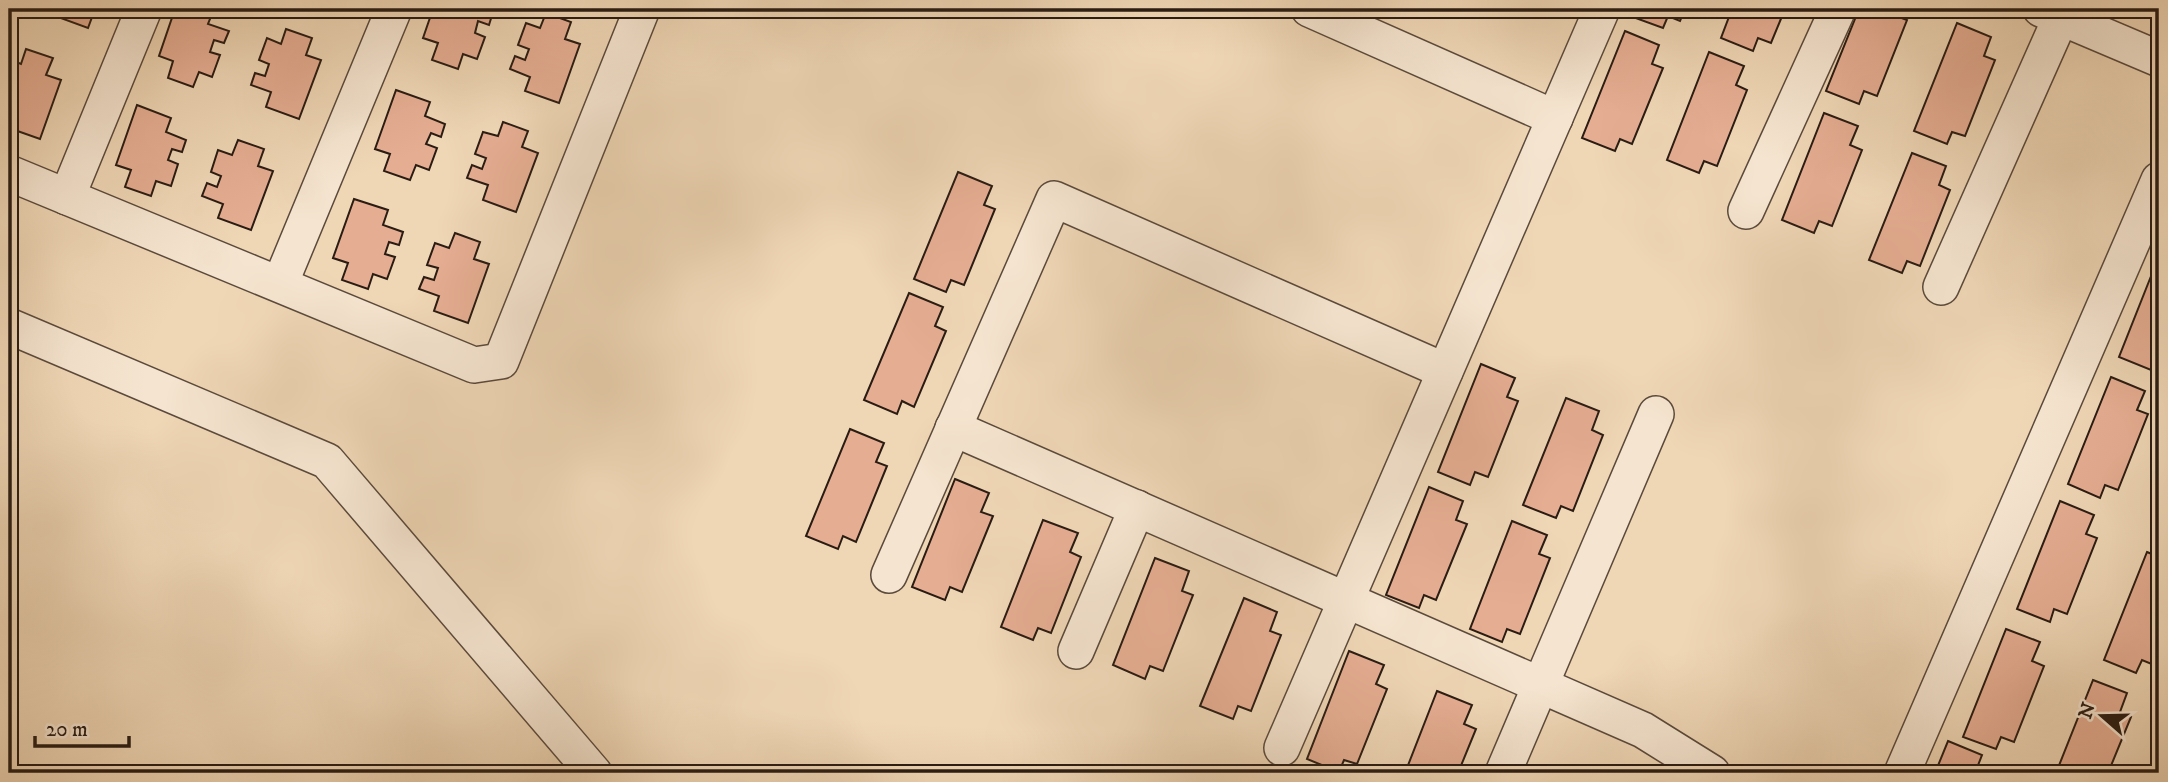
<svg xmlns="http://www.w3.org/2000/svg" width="2168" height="782" viewBox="0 0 2168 782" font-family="'IM FELL DW Pica',serif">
	<rect width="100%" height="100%" fill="#efd6b5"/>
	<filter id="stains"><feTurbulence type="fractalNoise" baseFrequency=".00286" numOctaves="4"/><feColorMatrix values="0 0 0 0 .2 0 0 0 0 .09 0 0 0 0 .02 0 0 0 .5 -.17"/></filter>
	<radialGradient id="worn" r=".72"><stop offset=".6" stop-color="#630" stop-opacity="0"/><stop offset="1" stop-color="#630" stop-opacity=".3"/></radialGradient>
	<g fill="#e5ad92" stroke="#2a1c13" stroke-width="2">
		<polygon points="57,9 95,9 88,28 55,16"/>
		<polygon points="175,9 214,9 208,24 229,31 224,43 214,40 210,52 220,55 212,77 199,72 193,87 168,78 173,61 159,56"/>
		<polygon points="433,9 483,9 493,12 489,25 478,21 475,33 485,37 477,59 463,54 458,69 432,60 438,43 423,38"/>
		<polygon points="1633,9 1685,9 1680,21 1668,16 1663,28 1630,16"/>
		<polygon points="1732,9 1785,9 1771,43 1758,38 1753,51 1721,38"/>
		<polygon points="1859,9 1899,9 1896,16 1907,20 1877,96 1864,91 1859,104 1826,91"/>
		<polygon points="546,13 571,22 565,39 580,44 559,103 525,91 530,77 510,69 515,56 525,60 529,49 518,45 526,23 540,28"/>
		<polygon points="1957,23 1991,37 1984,56 1995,60 1965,136 1952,132 1947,144 1914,131"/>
		<polygon points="286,29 312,38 306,55 321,60 299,119 266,107 271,92 251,85 255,73 265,76 269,64 259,60 267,38 281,44"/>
		<polygon points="1625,31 1659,45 1652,64 1663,68 1632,144 1620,139 1615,151 1582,138"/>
		<polygon points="26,49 53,58 46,75 61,80 40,139 9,128 12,112 9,111 9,59 21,64"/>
		<polygon points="1709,52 1744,66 1736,85 1747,90 1717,166 1704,161 1699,173 1667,160"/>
		<polygon points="396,90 430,102 425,116 445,124 441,137 431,133 426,144 437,148 429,170 416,165 410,180 384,171 390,154 375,149"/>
		<polygon points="137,105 171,118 166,132 186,140 182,152 172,149 168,160 178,164 171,186 156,181 151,196 125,187 131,170 116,165"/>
		<polygon points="1824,113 1858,126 1850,145 1862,150 1832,226 1819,221 1814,233 1782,220"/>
		<polygon points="503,122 528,131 522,147 538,153 516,212 483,200 488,185 467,178 472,165 482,169 486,158 475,154 483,132 498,136"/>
		<polygon points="238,140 264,149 258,166 273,171 251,230 218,218 223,204 202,196 207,183 217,187 221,176 211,172 218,150 232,155"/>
		<polygon points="1912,153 1946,166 1939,185 1950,190 1920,266 1907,261 1902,273 1869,260"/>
		<polygon points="958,172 992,186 984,205 995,209 964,285 951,280 946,292 914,279"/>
		<polygon points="354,199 388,210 383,225 403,232 399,245 389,242 385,254 395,257 387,279 373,274 368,289 342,280 348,263 333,258"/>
		<polygon points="455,233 480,242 474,259 489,264 468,323 434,311 439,296 419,289 424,277 434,280 438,268 427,265 435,243 449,248"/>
		<polygon points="2159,256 2159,359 2156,357 2151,370 2119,357"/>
		<polygon points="909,293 943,307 935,326 946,331 914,407 902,401 897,414 864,400"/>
		<polygon points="1481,364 1515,378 1507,397 1518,401 1488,477 1475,472 1470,485 1438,472"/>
		<polygon points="2111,377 2145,391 2137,410 2148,414 2118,490 2105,485 2100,498 2068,484"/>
		<polygon points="1566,398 1599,411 1592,430 1603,435 1573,511 1561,506 1556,518 1523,505"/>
		<polygon points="850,429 884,443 876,462 887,466 856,542 843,536 838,549 806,536"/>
		<polygon points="955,479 989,493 981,512 993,516 962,592 950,587 945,600 912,587"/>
		<polygon points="1429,487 1463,501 1456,520 1467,524 1436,600 1424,595 1419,608 1386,595"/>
		<polygon points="2060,501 2094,515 2086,534 2097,538 2067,614 2054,609 2050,622 2017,609"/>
		<polygon points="1043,520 1078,533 1070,552 1081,557 1051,633 1038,628 1033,640 1001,627"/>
		<polygon points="1512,521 1547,535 1539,554 1550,558 1520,634 1507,629 1502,642 1470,629"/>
		<polygon points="2147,552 2159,557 2159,652 2154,665 2142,660 2136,673 2104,660"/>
		<polygon points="1155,558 1189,571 1182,591 1193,595 1163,671 1150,666 1145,679 1113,665"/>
		<polygon points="1244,598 1277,612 1270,631 1281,635 1251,711 1238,706 1233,719 1200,706"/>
		<polygon points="2006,629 2040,642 2032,661 2044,666 2014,742 2001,737 1996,749 1963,737"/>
		<polygon points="1349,651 1384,665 1376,684 1387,689 1357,764 1344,760 1339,772 1307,759"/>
		<polygon points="2093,680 2127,693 2120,712 2131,717 2108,773 2056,773"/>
		<polygon points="1437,691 1472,705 1464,724 1476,729 1458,773 1405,773"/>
		<polygon points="1948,741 1982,755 1975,773 1935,773"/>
	</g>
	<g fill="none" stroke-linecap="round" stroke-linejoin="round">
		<defs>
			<g id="street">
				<polyline points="1309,9 1555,118"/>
				<polyline points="2041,9 2159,59"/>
				<polyline points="9,173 474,365 501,361 642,9"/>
				<polyline points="67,197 144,9"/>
				<polyline points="1746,211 1838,9"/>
				<polyline points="280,284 394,9"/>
				<polyline points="1941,287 2061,17"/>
				<polyline points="9,326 327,461 594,773"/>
				<polyline points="953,428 1643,730 1712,773"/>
				<polyline points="889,575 1054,199 1445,371"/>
				<polyline points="1076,651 1137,508"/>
				<polyline points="1282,748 1602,9"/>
				<polyline points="1503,773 1656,414"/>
				<polyline points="1902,773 2159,180"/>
			</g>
		</defs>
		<use href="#street" stroke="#5b4a3c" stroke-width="38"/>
		<use href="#street" stroke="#f5e4cf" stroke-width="35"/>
	</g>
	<rect width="2168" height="782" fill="none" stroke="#efd6b5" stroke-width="35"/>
	<rect x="10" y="10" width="2147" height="761" fill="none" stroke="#2a1c13" stroke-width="3.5"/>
	<rect x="18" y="18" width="2133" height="747" fill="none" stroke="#2a1c13" stroke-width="2"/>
	<g transform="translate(2102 716) rotate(290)" stroke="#f5e4cf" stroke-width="5" paint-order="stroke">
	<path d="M0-5L12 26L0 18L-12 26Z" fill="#2a1c13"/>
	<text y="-10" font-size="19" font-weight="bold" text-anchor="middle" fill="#2a1c13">N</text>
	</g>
	<path d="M35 736v10h94v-10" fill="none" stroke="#2a1c13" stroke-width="3.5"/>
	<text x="46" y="736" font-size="21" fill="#2a1c13" stroke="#f5e4cf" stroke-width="5" paint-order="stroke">20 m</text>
	<rect width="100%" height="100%" filter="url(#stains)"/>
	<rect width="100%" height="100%" fill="url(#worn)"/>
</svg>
